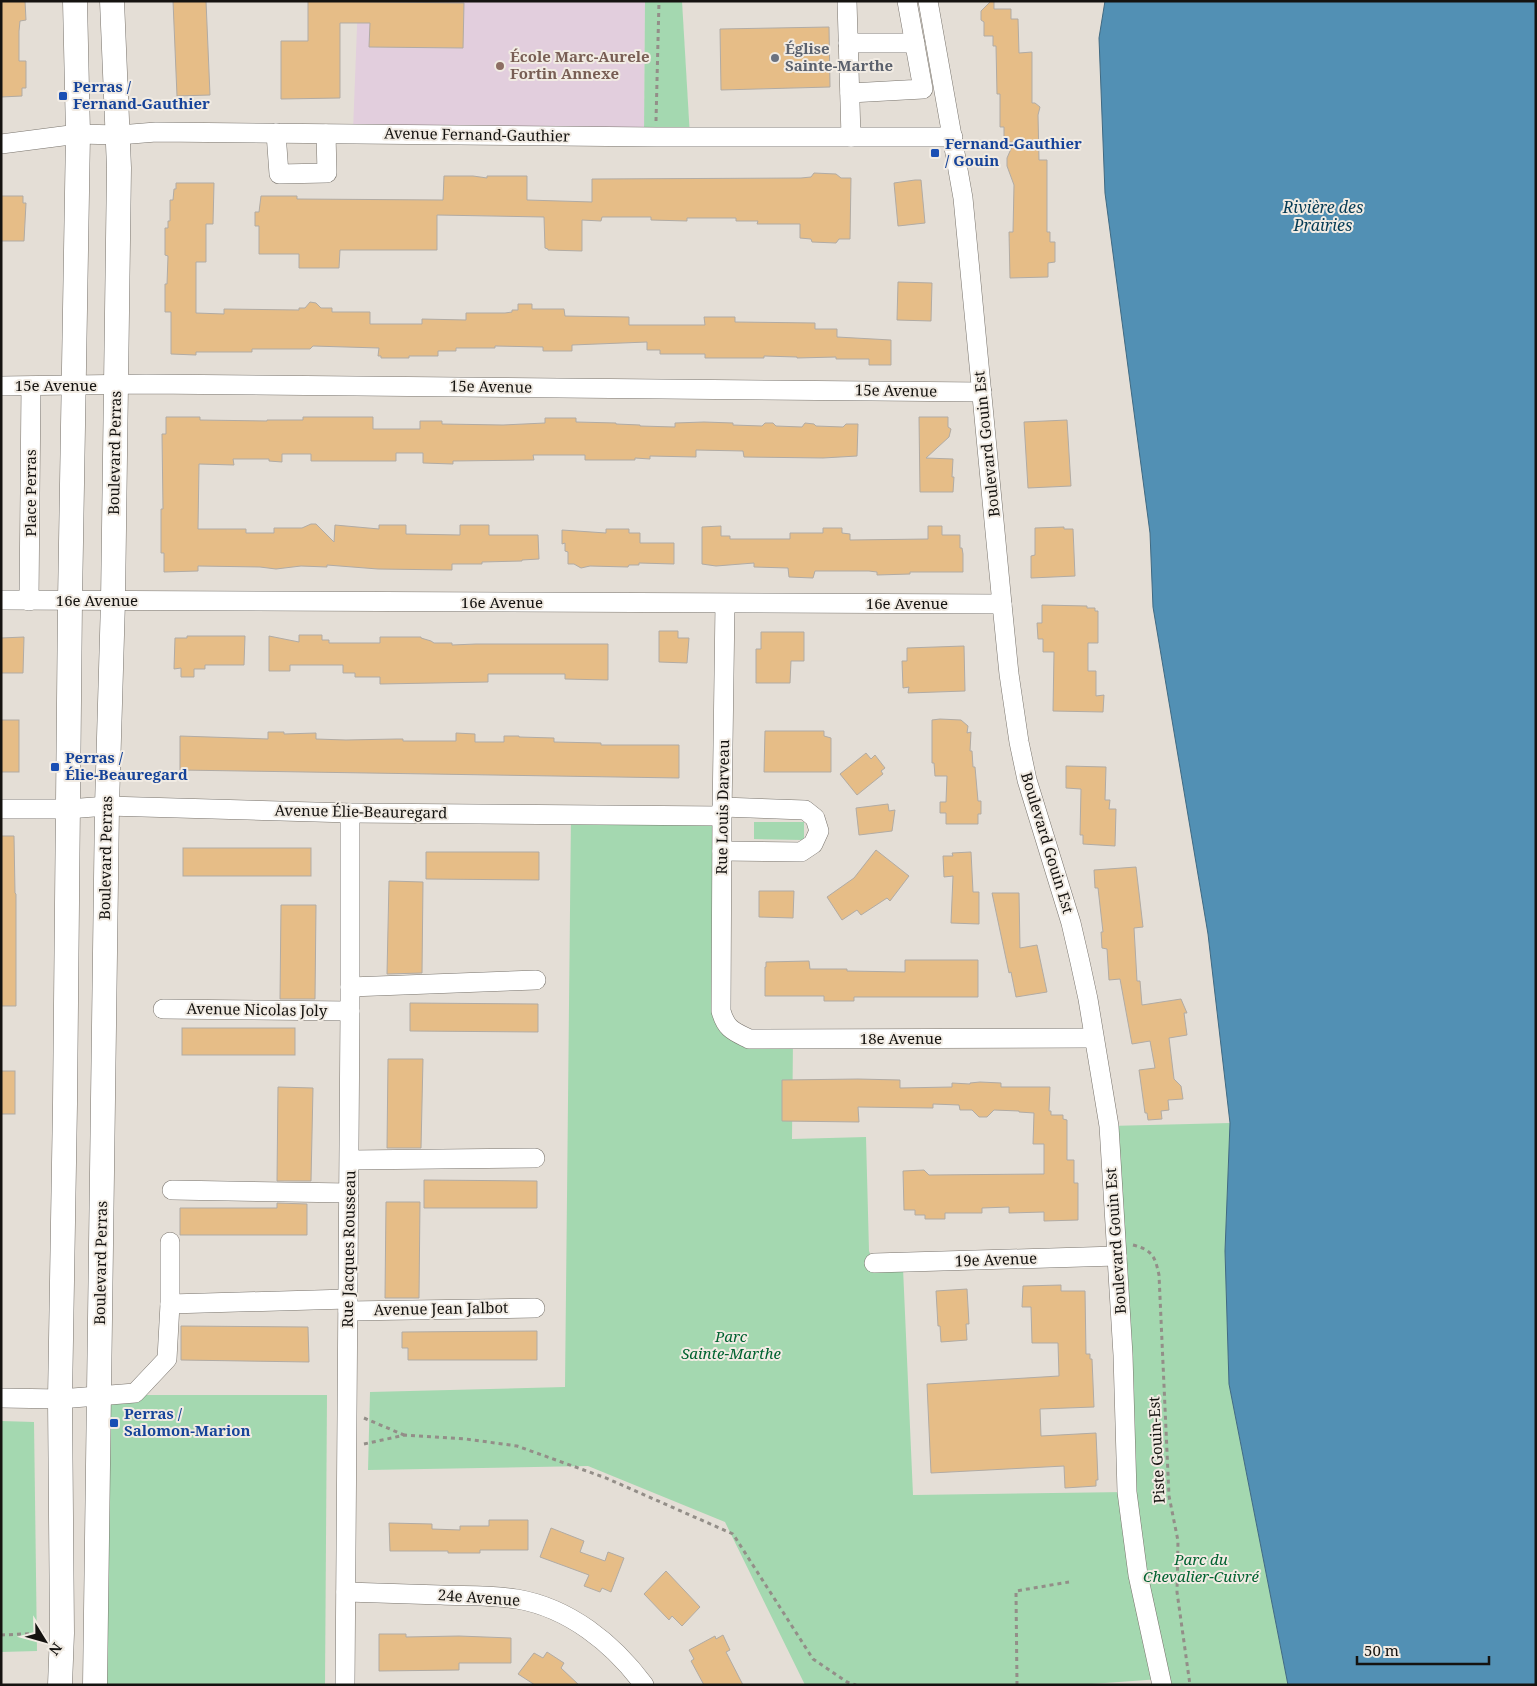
<svg xmlns="http://www.w3.org/2000/svg" width="1537" height="1686" viewBox="0 0 1537 1686" font-family="'Noto Serif',serif">
	<rect width="100%" height="100%" fill="#e4ded6"/>
	<polygon fill="#e2cedd" points="358,1 645,1 644,133 353,131"/>
	<g fill="#a4d8b0">
		<polygon points="645,1 682,1 690,137 644,137"/>
		<polygon points="571,815 722,816 731,1030 793,1039 792,1139 866,1137 869,1251 874,1263 903,1268 913,1495 1127,1492 1109,1126 1230,1123 1225,1251 1229,1384 1288,1685 1162,1685 1160,1679 1078,1685 805,1685 725,1522 588,1466 368,1470 370,1392 565,1387"/>
		<polygon points="754,822 804,822 804,840 754,839"/>
		<polygon points="99,1395 327,1395 325,1685 95,1685"/>
		<polygon points="1,1421 34,1422 37,1651 1,1652"/>
	</g>
	<polygon fill="#5290b4" stroke="#406a83" points="1105,1 1536,1 1536,1685 1288,1685 1229,1384 1225,1251 1230,1123 1208,934 1153,607 1150,533 1105,193 1099,38"/>
	<g fill="#e6bd87" stroke="#b1aba4">
		<polygon points="1,1 25,1 26,20 20,21 19,31 19,61 26,61 26,88 22,88 22,96 1,97"/>
		<polygon points="173,1 206,1 210,95 177,96"/>
		<polygon points="308,1 464,3 463,48 369,47 370,23 340,23 340,98 281,99 281,41 308,41"/>
		<polygon points="991,1 994,1 994,9 1011,9 1011,19 1018,19 1019,53 1032,52 1032,103 1035,103 1040,107 1038,115 1039,160 1047,160 1047,232 1050,232 1050,242 1055,242 1055,262 1048,263 1048,277 1010,278 1009,232 1013,232 1014,185 1007,166 1007,158 1014,142 1004,142 1004,127 1000,127 1000,94 997,94 996,46 993,46 993,36 984,36 984,22 981,20 981,11"/>
		<polygon points="829,27 830,87 721,90 720,29"/>
		<polygon points="814,173 836,174 841,178 851,178 850,239 839,239 836,243 812,242 811,239 800,238 800,224 757,224 758,221 736,221 736,218 687,218 687,221 651,220 651,217 602,217 601,221 582,220 582,251 548,250 548,249 545,248 544,217 437,215 437,250 340,250 339,268 299,268 299,254 259,254 259,226 255,226 255,212 259,212 261,196 297,196 297,199 443,200 444,176 473,176 487,178 487,176 527,176 527,200 592,202 592,179 801,178 811,177"/>
		<polygon points="915,180 921,180 925,223 898,226 894,183"/>
		<polygon points="176,183 214,183 213,224 206,224 206,262 196,262 196,313 224,314 224,309 299,310 299,308 305,308 310,302 316,303 321,308 332,308 332,312 370,312 370,324 422,324 422,319 466,320 466,313 505,313 512,312 512,310 518,310 518,304 532,304 532,309 564,309 565,316 629,317 629,325 705,325 704,317 735,317 735,322 815,323 815,329 837,329 837,337 891,340 891,365 869,365 869,359 836,359 836,357 797,358 797,357 764,356 764,358 705,358 705,354 660,354 660,350 647,350 647,342 572,345 572,351 543,351 543,347 495,346 495,348 456,348 456,351 438,351 438,356 409,356 409,358 381,358 381,356 378,356 379,348 313,346 310,349 252,349 252,352 196,352 196,355 171,354 171,312 165,312 165,284 167,284 168,256 165,255 165,228 168,228 168,221 170,221 170,200 173,200 174,189 176,189"/>
		<polygon points="1,196 23,196 23,203 26,203 24,241 1,241"/>
		<polygon points="898,282 932,283 931,321 897,320"/>
		<polygon points="166,417 200,417 200,420 267,421 267,420 303,420 303,417 373,417 373,429 420,429 420,421 442,421 442,424 503,425 545,423 545,418 576,418 576,422 616,423 616,424 640,425 640,426 675,427 675,423 704,422 733,423 733,425 762,426 765,423 773,423 776,426 802,427 805,423 814,424 816,426 843,427 846,424 858,424 857,456 823,458 744,457 743,451 696,450 696,457 650,456 650,459 635,458 635,460 585,460 585,455 533,455 534,460 453,461 453,464 423,463 423,453 396,453 396,461 311,461 311,454 282,454 282,462 269,461 269,459 233,459 234,465 199,464 198,529 246,529 246,533 274,533 274,528 302,528 311,524 316,524 334,542 335,525 379,529 379,525 406,525 406,534 460,535 460,525 489,525 489,535 538,535 539,559 522,560 522,561 482,562 482,564 452,564 452,570 378,569 327,565 327,567 301,566 276,569 260,567 198,566 198,571 164,572 164,553 161,553 161,509 163,509 162,434 166,434"/>
		<polygon points="919,417 948,417 948,427 951,429 949,437 926,458 953,459 952,477 954,477 953,492 920,492"/>
		<polygon points="1067,420 1071,486 1028,488 1024,422"/>
		<polygon points="721,526 721,536 730,536 730,539 790,539 790,533 823,533 823,528 842,528 842,533 850,534 850,540 928,539 928,526 942,526 942,535 960,535 960,548 962,548 963,554 963,572 910,572 910,574 877,575 877,572 869,571 815,571 813,578 789,577 788,568 754,567 754,563 716,566 702,564 702,527"/>
		<polygon points="1064,527 1064,529 1073,529 1075,576 1031,578 1031,556 1035,555 1035,528"/>
		<polygon points="606,529 629,529 629,533 640,533 640,543 674,543 674,564 639,563 639,565 629,565 628,567 590,566 581,568 574,564 568,564 568,552 565,551 565,543 562,544 562,530 606,533"/>
		<polygon points="1042,605 1087,606 1087,608 1095,608 1095,611 1098,611 1098,643 1088,643 1088,671 1096,671 1096,696 1104,695 1103,712 1053,711 1054,652 1043,652 1043,639 1038,639 1037,623 1042,623"/>
		<polygon points="659,631 678,631 678,638 689,638 687,663 659,662"/>
		<polygon points="761,632 804,632 804,661 791,661 790,683 756,683 756,649 761,649"/>
		<polygon points="299,635 322,635 322,640 329,640 329,643 380,643 380,637 421,637 421,638 431,641 434,643 452,643 452,645 476,644 608,644 608,680 565,679 565,674 488,674 488,682 380,684 380,677 355,677 355,673 343,673 343,665 290,665 290,671 269,671 269,636 299,642"/>
		<polygon points="187,636 245,636 244,665 205,665 205,669 194,669 194,677 181,677 181,668 174,669 175,638 187,638"/>
		<polygon points="24,637 23,673 1,673 1,638"/>
		<polygon points="964,646 965,691 908,693 909,687 903,688 902,661 907,661 907,648"/>
		<polygon points="940,719 961,720 968,726 967,733 971,732 970,751 972,751 973,767 975,767 978,801 981,801 981,814 978,814 978,824 946,824 946,813 940,813 940,802 946,802 947,776 935,776 934,763 932,763 932,720"/>
		<rect x="1" y="720" width="18" height="52"/>
		<polygon points="765,731 824,731 824,736 831,738 831,772 764,772"/>
		<polygon points="268,732 284,732 284,734 316,733 316,739 346,740 396,739 403,739 403,741 456,741 456,733 475,734 475,742 504,742 504,736 519,736 519,737 554,738 554,742 601,743 601,745 679,745 679,778 180,770 180,736 268,739"/>
		<polygon points="866,753 871,759 875,755 885,768 881,771 883,774 857,795 840,774"/>
		<polygon points="1066,766 1106,767 1105,800 1110,800 1109,809 1116,809 1115,846 1083,844 1083,835 1080,835 1081,789 1066,788"/>
		<polygon points="888,804 889,811 895,810 892,831 859,835 856,808"/>
		<polygon points="1,836 14,836 15,893 16,894 16,1006 1,1006"/>
		<rect x="183" y="848" width="128" height="28"/>
		<polygon points="876,850 909,876 890,901 887,898 861,915 857,910 842,920 827,897 854,878"/>
		<polygon points="426,852 539,852 539,880 426,879"/>
		<polygon points="971,852 973,892 979,892 979,924 951,923 953,876 944,877 943,856 953,856 952,853"/>
		<polygon points="1136,867 1143,927 1134,928 1137,981 1140,981 1142,1005 1181,999 1187,1013 1184,1013 1187,1035 1169,1038 1174,1079 1181,1086 1183,1099 1168,1100 1169,1110 1161,1111 1162,1119 1148,1120 1147,1113 1145,1113 1139,1070 1155,1068 1150,1041 1132,1044 1120,979 1109,980 1107,949 1102,948 1101,932 1103,932 1098,888 1095,888 1094,870"/>
		<polygon points="389,881 423,882 422,973 387,974"/>
		<polygon points="759,891 794,891 793,918 759,917"/>
		<polygon points="992,893 1019,893 1020,948 1037,945 1047,992 1016,997 1011,972 1009,973"/>
		<polygon points="281,905 316,905 315,999 280,999"/>
		<polygon points="905,960 978,960 978,997 854,997 854,1001 824,1001 824,996 765,996 765,967 766,967 766,962 809,961 810,969 847,969 847,971 905,972"/>
		<polygon points="410,1003 538,1004 538,1032 410,1031"/>
		<rect x="182" y="1028" width="113" height="27"/>
		<polygon points="388,1059 423,1059 421,1148 387,1148"/>
		<rect x="1" y="1071" width="14" height="43"/>
		<polygon points="858,1079 900,1080 900,1088 952,1087 952,1083 970,1084 970,1083 980,1082 1001,1083 1001,1087 1050,1087 1049,1111 1051,1111 1051,1115 1063,1115 1063,1119 1067,1120 1067,1160 1074,1160 1074,1183 1078,1183 1078,1220 1044,1221 1044,1212 1009,1213 1009,1207 982,1208 982,1213 945,1213 945,1219 925,1219 925,1215 915,1215 915,1210 904,1210 903,1171 924,1170 929,1175 1044,1174 1044,1144 1033,1144 1034,1113 1019,1112 1019,1111 994,1110 987,1117 979,1117 972,1110 960,1110 959,1105 933,1104 933,1108 858,1107 859,1122 782,1121 782,1080"/>
		<polygon points="278,1087 313,1088 311,1181 277,1181"/>
		<polygon points="424,1180 537,1181 537,1208 424,1208"/>
		<polygon points="386,1202 420,1202 419,1298 385,1298"/>
		<polygon points="277,1203 307,1204 307,1235 180,1235 180,1208 277,1208"/>
		<polygon points="1061,1285 1061,1291 1085,1291 1086,1354 1090,1354 1090,1359 1092,1359 1094,1407 1040,1409 1041,1436 1096,1433 1098,1480 1096,1480 1096,1486 1065,1488 1064,1466 931,1473 927,1384 1059,1376 1058,1343 1032,1343 1031,1307 1022,1307 1023,1286"/>
		<polygon points="967,1289 969,1324 966,1324 967,1340 941,1342 940,1326 938,1326 936,1291"/>
		<polygon points="181,1326 308,1327 309,1362 181,1360"/>
		<polygon points="537,1331 537,1360 408,1360 408,1348 402,1348 402,1332"/>
		<polygon points="489,1520 528,1520 528,1550 480,1550 480,1553 448,1553 448,1551 390,1551 389,1523 432,1524 432,1529 460,1530 460,1526 489,1526"/>
		<polygon points="551,1528 584,1541 580,1552 605,1561 608,1552 624,1558 611,1592 602,1588 600,1592 584,1586 589,1575 540,1557"/>
		<polygon points="666,1571 700,1607 682,1626 672,1616 669,1620 644,1594"/>
		<polygon points="379,1634 406,1634 406,1637 459,1636 511,1638 511,1663 459,1663 459,1670 379,1671"/>
		<polygon points="723,1635 730,1650 726,1652 743,1685 704,1685 691,1661 694,1659 689,1650 715,1636 716,1639"/>
		<polygon points="547,1652 564,1663 561,1668 579,1685 535,1685 518,1674 534,1653 543,1658"/>
	</g>
	<g fill="none" stroke-linecap="round" stroke-linejoin="round">
		<defs>
			<g id="minor">
				<polyline points="847,1 851,137"/>
				<polyline points="928,1 963,198 1002,604 1009,674 1019,742 1027,780 1071,923 1080,962 1088,999 1109,1126 1123,1355 1127,1492 1138,1575 1162,1685"/>
				<polyline points="848,43 915,43"/>
				<polyline points="850,93 923,89 907,1"/>
				<polyline points="276,133 279,174 327,173 326,134"/>
				<polyline points="1,144 78,134 119,135 156,132 656,137 953,137"/>
				<polyline points="1,386 146,384 982,392"/>
				<polyline points="1,600 1002,604"/>
				<polyline points="29,601 31,386"/>
				<path d="M725 604 722 816 721 1011C726 1029 733 1031 749 1039L1094 1038"/>
				<polyline points="722,807 805,810 815,818 819,831 813,844 801,852 722,851"/>
				<polyline points="1,809 68,809 107,806 350,813 722,816"/>
				<polyline points="350,987 536,980"/>
				<polyline points="163,1009 350,1011"/>
				<polyline points="350,1160 535,1158"/>
				<polyline points="172,1190 349,1193"/>
				<polyline points="874,1263 1117,1256"/>
				<polyline points="170,1304 348,1299"/>
				<polyline points="348,1311 535,1308"/>
				<polyline points="1,1398 60,1399 135,1393 167,1359 170,1304 170,1242"/>
				<path d="M346 1592C377 1593 409 1594 441 1595 466 1596 492 1595 517 1599 569 1608 613 1643 644 1685"/>
				<polyline points="345,1685 350,1011 350,813"/>
			</g>
			<g id="major">
				<polyline points="60,1685 62,1633 60,1399 65,1104 70,601 78,134 75,1"/>
				<polyline points="95,1685 107,806 113,601 119,168 112,1"/>
			</g>
		</defs>
		<use href="#minor" stroke="#78736c" stroke-width="20"/>
		<use href="#major" stroke="#78736c" stroke-width="25"/>
		<g stroke="#938e88" stroke-width="3" stroke-dasharray="4 4" stroke-linecap="butt">
			<polyline points="656,121 659,1"/>
			<path d="M1133 1245C1152 1250 1155 1256 1159 1275L1169 1496 1178 1541 1177 1592 1190 1685"/>
			<polyline points="364,1418 404,1435"/>
			<polyline points="364,1444 405,1435 466,1439 517,1446 606,1478 733,1534 813,1659 847,1682 856,1685"/>
			<polyline points="1,1635 44,1633"/>
			<polyline points="1017,1685 1016,1591 1069,1582"/>
		</g>
		<use href="#minor" stroke="#fff" stroke-width="19"/>
		<use href="#major" stroke="#fff" stroke-width="24"/>
	</g>
	<circle fill="#6b7280" stroke="#f1ebe3" stroke-width="2" cx="775" cy="58" r="5"/>
	<circle fill="#8d6e63" stroke="#f1ebe3" stroke-width="2" cx="500" cy="66" r="5"/>
	<g fill="#1a4fb4" stroke="#f1ebe3" stroke-width="2">
		<rect x="58" y="91" width="10" height="10" rx="2.5"/>
		<rect x="930" y="148" width="10" height="10" rx="2.5"/>
		<rect x="50" y="762" width="10" height="10" rx="2.5"/>
		<rect x="109" y="1418" width="10" height="10" rx="2.5"/>
	</g>
	<g text-anchor="middle" stroke-width="4" stroke-linejoin="round" paint-order="stroke">
		<g font-size="15" font-weight="bold" fill="#5b616d" stroke="#f1ebe3" text-anchor="start">
			<text x="785" y="54">Église<tspan x="785" dy="17">Sainte-Marthe</tspan></text>
		</g>
		<g font-size="15" font-weight="bold" fill="#785e54" stroke="#f1ebe3" text-anchor="start">
			<text x="510" y="62">École Marc-Aurele<tspan x="510" dy="17">Fortin Annexe</tspan></text>
		</g>
		<g font-size="15" font-weight="bold" fill="#164399" stroke="#f1ebe3" text-anchor="start">
			<text x="73" y="92">Perras /<tspan x="73" dy="17">Fernand-Gauthier</tspan></text>
			<text x="945" y="149">Fernand-Gauthier<tspan x="945" dy="17">/ Gouin</tspan></text>
			<text x="65" y="763">Perras /<tspan x="65" dy="17">Élie-Beauregard</tspan></text>
			<text x="124" y="1419">Perras /<tspan x="124" dy="17">Salomon-Marion</tspan></text>
		</g>
		<g font-size="15" fill="#151310" stroke="#f1ebe3">
			<text transform="translate(477 135) rotate(1)" y="5">Avenue Fernand-Gauthier</text>
			<text x="56" y="391">15e Avenue</text>
			<text transform="translate(491 387) rotate(1)" y="5">15e Avenue</text>
			<text transform="translate(896 391) rotate(1)" y="5">15e Avenue</text>
			<text transform="translate(987 444) rotate(-96)" y="5">Boulevard Gouin Est</text>
			<text transform="translate(115 453) rotate(-89)" y="5">Boulevard Perras</text>
			<text transform="translate(31 493) rotate(-90)" y="5">Place Perras</text>
			<text x="97" y="606">16e Avenue</text>
			<text x="502" y="608">16e Avenue</text>
			<text x="907" y="609">16e Avenue</text>
			<text transform="translate(723 807) rotate(-89)" y="5">Rue Louis Darveau</text>
			<text transform="translate(361 812) rotate(1)" y="5">Avenue Élie-Beauregard</text>
			<text transform="translate(1047 843) rotate(73)" y="5">Boulevard Gouin Est</text>
			<text transform="translate(106 858) rotate(-89)" y="5">Boulevard Perras</text>
			<text transform="translate(257 1010) rotate(1)" y="5">Avenue Nicolas Joly</text>
			<text x="901" y="1044">18e Avenue</text>
			<text transform="translate(1116 1241) rotate(-94)" y="5">Boulevard Gouin Est</text>
			<text transform="translate(349 1249) rotate(-89)" y="5">Rue Jacques Rousseau</text>
			<text transform="translate(996 1260) rotate(-2)" y="5">19e Avenue</text>
			<text transform="translate(101 1263) rotate(-89)" y="5">Boulevard Perras</text>
			<text transform="translate(441 1309) rotate(-1)" y="5">Avenue Jean Jalbot</text>
			<text transform="translate(1157 1450) rotate(-93)" y="5">Piste Gouin-Est</text>
			<text transform="translate(479 1598) rotate(4)" y="5">24e Avenue</text>
		</g>
		<g font-size="15" font-style="italic" fill="#016230" stroke="#f1ebe3">
			<text x="731" y="1342">Parc<tspan x="731" dy="17">Sainte-Marthe</tspan></text>
			<text x="1201" y="1565">Parc du<tspan x="1201" dy="17">Chevalier-Cuivré</tspan></text>
		</g>
		<g font-size="16" font-style="italic" fill="#043a54" stroke="#f1ebe3">
			<text x="1323" y="213">Rivière des<tspan x="1323" dy="18">Prairies</tspan></text>
		</g>
	</g>
	<rect width="1537" height="1686" fill="none" stroke="#151310" stroke-width="5"/>
	<g transform="translate(45 1641) rotate(127)" stroke="#f1ebe3" stroke-width="4" paint-order="stroke">
	<path d="M0-4L9 19L0 12L-9 19Z" fill="#151310"/>
	<text y="-8" font-size="14" font-weight="bold" text-anchor="middle" fill="#151310">N</text>
	</g>
	<path d="M1357 1656v8h132v-8" fill="none" stroke="#151310" stroke-width="2.5"/>
	<text x="1364" y="1656" font-size="15" fill="#151310" stroke="#f1ebe3" stroke-width="4" paint-order="stroke">50 m</text>
</svg>
